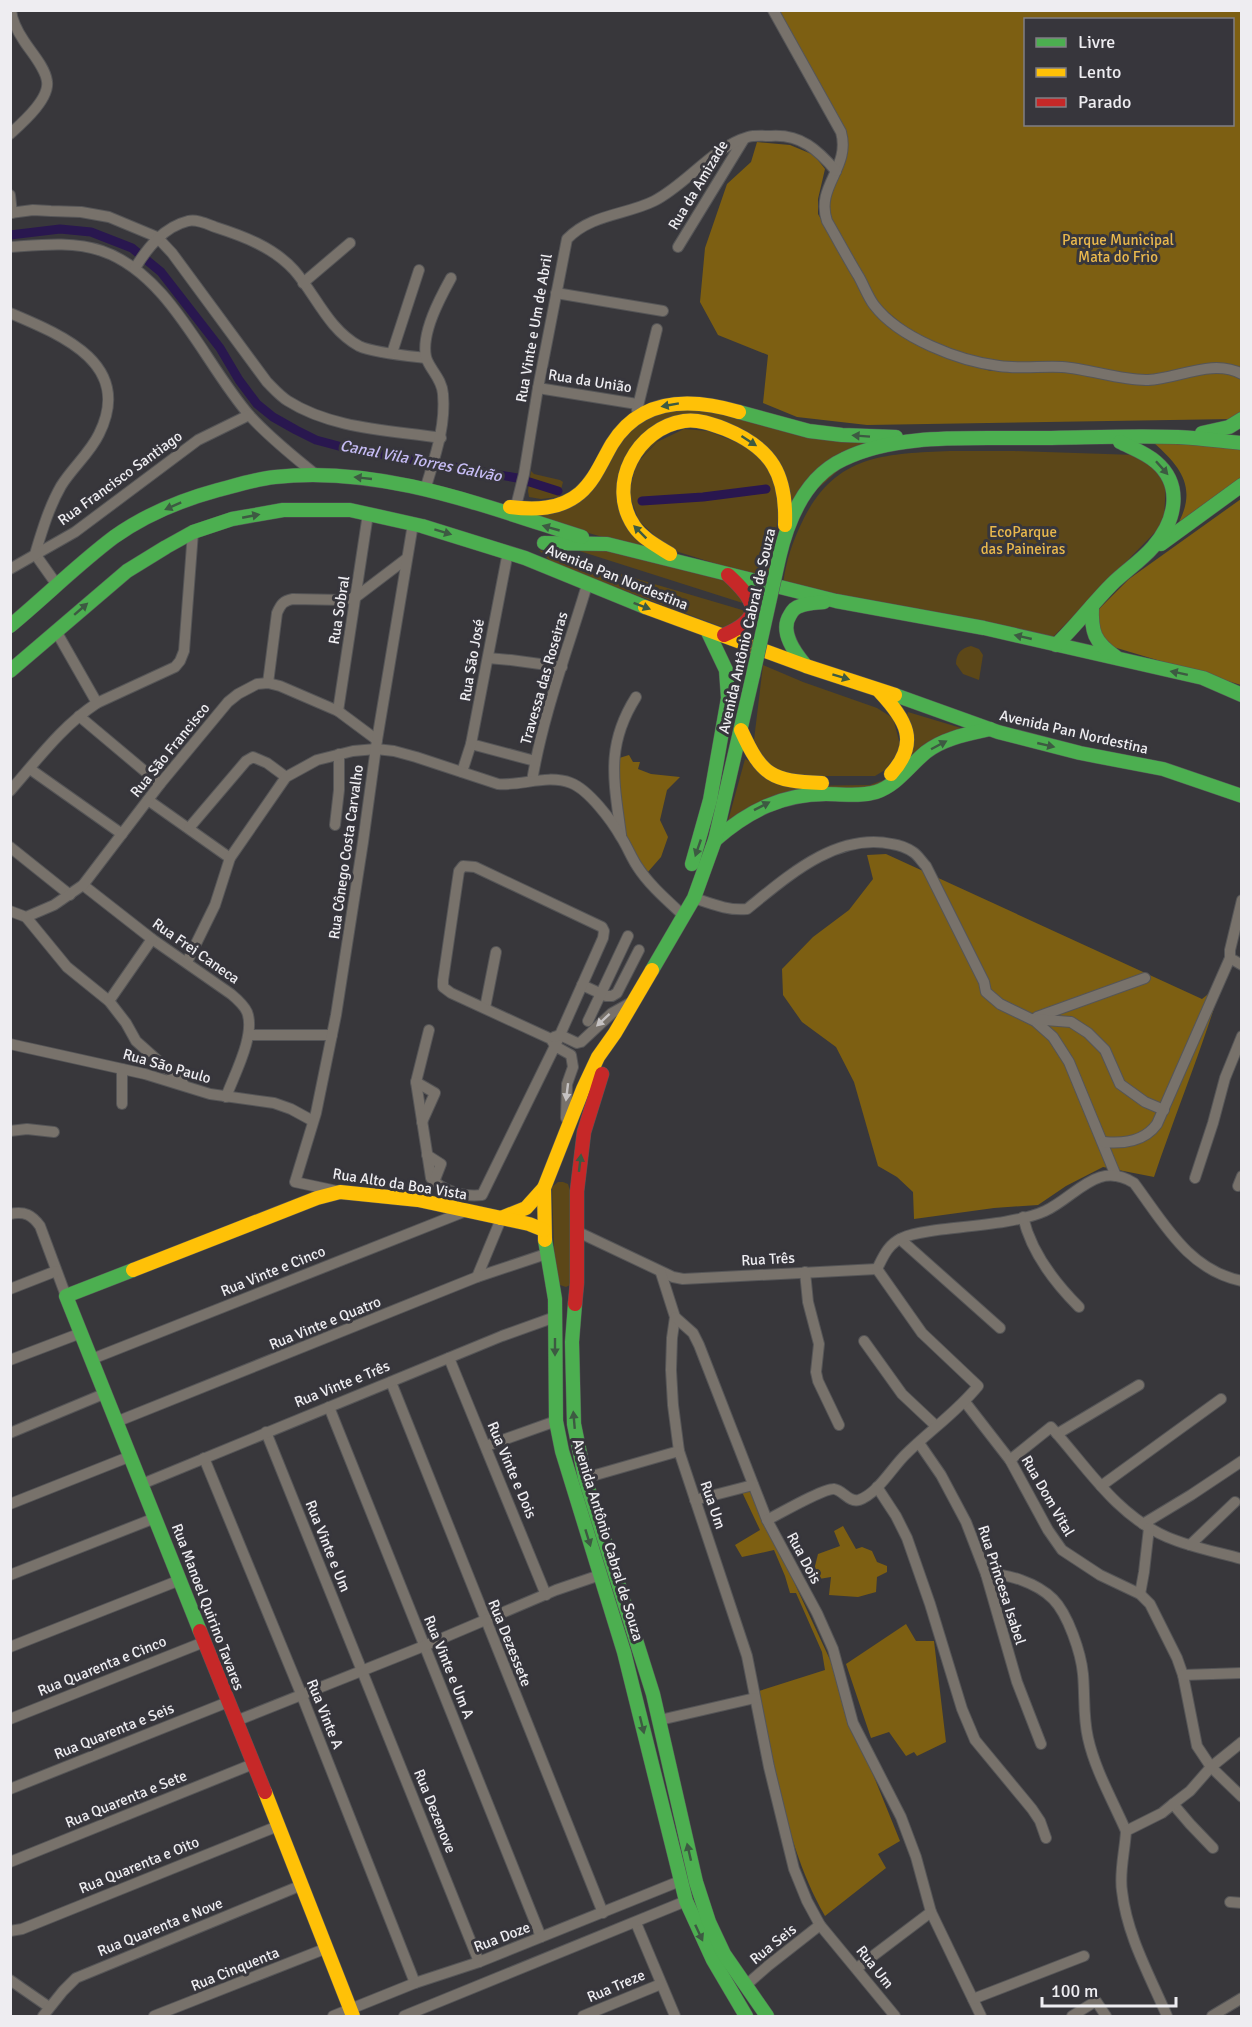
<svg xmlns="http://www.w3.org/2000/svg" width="1252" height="2027" viewBox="0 0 1252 2027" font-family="Signika,sans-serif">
	<rect width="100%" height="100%" fill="#38373b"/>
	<g fill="#5c4718">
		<polygon points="680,406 872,441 790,513 768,450 681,417 619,480 644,549 523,514 557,511 627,426"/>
		<polygon points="684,429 708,431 751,448 776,476 781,499 768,580 669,549 639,521 629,494 636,464 657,442"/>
		<path d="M950 451H1014L1136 455 1166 478 1164 523 1053 637 783 584C786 560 793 540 804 518 837 454 885 454 950 451Z"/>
		<polygon points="531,471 534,474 560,480 563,482 559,497 541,499 529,497 528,491"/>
		<polygon points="606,546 729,581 749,605 567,547"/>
		<polygon points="539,550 749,612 730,630 553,564"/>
		<path d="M971 646 979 649 983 655 979 680 963 674 956 664C956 654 961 648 971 646Z"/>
		<polygon points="763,665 803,682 877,708 893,718 901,748 885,770 875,776 801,776 768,768 754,740"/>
		<polygon points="908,712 971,731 875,789 830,792 728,821 745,759 798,786 870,785 889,778"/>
		<polygon points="558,1182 563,1182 568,1184 571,1194 572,1284 566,1287 560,1285 555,1276 552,1187"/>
	</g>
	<g fill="#7d5f12" fill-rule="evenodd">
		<path d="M772 11H1241V369L1150 378 1001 363 968 358 914 334 877 303 824 214 846 150ZM1026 20H1232V124H1026Z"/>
		<polygon points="757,142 790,145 814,155 825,169 818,199 818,214 872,307 914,341 961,363 991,371 1070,371 1136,382 1203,372 1232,373 1241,378 1241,414 1233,419 867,425 797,417 763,403 768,355 718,335 700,302 705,248 727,184 751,162"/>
		<path d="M1154 443 1241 447V477L1179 522C1197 487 1180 466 1154 443Z"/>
		<polygon points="1241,499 1241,685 1110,646 1101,636 1096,612 1129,579"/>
		<polygon points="629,755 633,762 640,762 638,769 651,774 680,777 667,790 660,820 668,837 661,857 647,873 623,834 616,759"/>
		<path d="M886 854 1202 999 1222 983C1202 1049 1176 1112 1154 1177L1103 1167 1066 1186 1038 1205 994 1208 914 1219 913 1192 897 1177 878 1166 854 1082 836 1047 802 1022 783 995 782 969 813 937 849 910 873 879 867 855Z"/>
		<path d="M749 1485 832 1664 848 1725 868 1762 900 1841 878 1854 886 1868 825 1916C786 1848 775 1767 759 1691L825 1670 822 1652 796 1593H790L785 1576 774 1550 742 1557 735 1545 760 1530 742 1492Z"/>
		<polygon points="843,1526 856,1549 862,1547 872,1551 877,1562 887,1566 887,1572 877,1577 876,1592 858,1597 829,1595 831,1577 819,1579 814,1570 818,1554 840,1546 834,1531"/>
		<polygon points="906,1624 916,1641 934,1641 946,1742 917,1756 914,1752 906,1756 889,1732 871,1738 846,1664"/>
	</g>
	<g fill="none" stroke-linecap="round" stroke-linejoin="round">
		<g stroke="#29174f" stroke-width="9">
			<polyline points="10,235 60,229 91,232 132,248 161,272 220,348 239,380 257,404 273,417 296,430 316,440 346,448 517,478 558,491"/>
			<polyline points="642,501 703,497 766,489"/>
		</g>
		<defs>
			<g id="street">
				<path d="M773 10 841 132C851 168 815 186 827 221 838 240 848 259 859 277 864 286 868 297 874 305 899 338 959 361 999 366 1020 369 1041 366 1062 367 1090 369 1122 381 1148 380 1178 379 1212 358 1242 374"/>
				<path d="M10 134C22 123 50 99 47 81 45 67 31 52 24 41 18 32 12 21 11 10"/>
				<polyline points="10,195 12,213"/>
				<path d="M10 213 33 210 51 211 81 212 109 217 157 237 172 253 267 382C274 389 280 396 288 401 332 429 390 430 441 438"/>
				<path d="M10 247C40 245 73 241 102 251 170 274 205 365 250 416 270 438 293 456 315 474"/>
				<polyline points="678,247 744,139"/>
				<path d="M135 268C148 247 164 227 188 221 197 219 207 224 215 227 243 236 273 247 294 270 316 295 328 329 359 346 374 353 408 356 426 358"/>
				<polyline points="303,283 350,243"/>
				<polyline points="556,293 663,311"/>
				<path d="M10 313C62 335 134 364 99 434 90 453 72 468 61 486 49 507 42 531 35 554L57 585"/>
				<polyline points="392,353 419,270"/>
				<polyline points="538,388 637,404"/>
				<polyline points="637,410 657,329"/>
				<path d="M425 490C434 459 446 428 443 394 442 378 429 369 426 357 421 333 440 298 451 278"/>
				<path d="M515 510 524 474 538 388 567 239C591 214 626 215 654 201 686 185 713 147 748 137 755 135 764 136 771 136 801 134 818 150 836 171"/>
				<polyline points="10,569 75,532 198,440 249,415"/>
				<polyline points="56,631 97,703"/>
				<polyline points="488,658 511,660 562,667"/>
				<path d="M268 683 277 613C281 604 283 601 293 599L343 600 356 597 406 559"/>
				<polyline points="338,711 368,514"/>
				<polyline points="79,716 160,784"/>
				<polyline points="471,744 535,761"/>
				<polyline points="30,769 122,834"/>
				<polyline points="462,772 471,744 508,552"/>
				<path d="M532 781C543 714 568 649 587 585"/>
				<path d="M10 791C38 759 62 726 97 703L175 667 180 661 184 651 193 532"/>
				<polyline points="148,800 230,858"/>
				<polyline points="335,825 339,790 339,754"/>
				<polyline points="189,828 246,761 253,757 267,763 286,777"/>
				<path d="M621 835C614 781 605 746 636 697"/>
				<polyline points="10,847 70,895"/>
				<path d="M83 885 152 939 231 994C237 999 244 1005 247 1012 256 1035 234 1075 226 1097"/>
				<path d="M694 898C712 904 729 911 747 909 787 877 836 832 892 844 899 845 907 848 913 852 918 855 922 862 926 866L984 982 986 992 1000 1004 1035 1021 1053 1037 1069 1062 1116 1176"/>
				<polyline points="1242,900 1230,950 1230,958 1242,965"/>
				<polyline points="10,911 26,917 54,905 83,885 160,784 228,702 238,694 257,684 268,683 280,686 338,711 377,740"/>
				<polyline points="26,917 67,967 109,1001 126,1023 136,1041 183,1083"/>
				<path d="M187 962 215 905 230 858 286 777 317 760 353 751 376 749 394 751 416 757 498 784C522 786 547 774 571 783 589 790 612 821 621 837 627 846 631 857 637 866 649 885 668 901 684 916"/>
				<polyline points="582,985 606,996 612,996 617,993 639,950"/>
				<polyline points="109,1001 152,939"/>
				<polyline points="485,1008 496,952"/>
				<polyline points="1037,1017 1145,978"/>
				<polyline points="1033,1019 1071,1022 1088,1033 1105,1050 1120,1084 1145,1102 1164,1110"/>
				<polyline points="588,1021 628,936"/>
				<path d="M429 1030 416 1082 431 1178C443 1192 465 1197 482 1195L555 1046 603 938 604 931 602 927 475 867 463 866 459 871 443 980V987L451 993 551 1039 555 1046 571 1055 573 1067 567 1084 566 1118"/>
				<polyline points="249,1035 332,1035"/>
				<polyline points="554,1037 560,1035 577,1043 581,1042 612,1013 630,1003"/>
				<polyline points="10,1044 145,1074 210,1094 274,1103 291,1109 313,1121"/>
				<polyline points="122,1069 122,1104"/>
				<polyline points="416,1082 435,1093 422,1122"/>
				<polyline points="10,1131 27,1129 54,1132"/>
				<path d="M1104 1142C1123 1144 1145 1141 1157 1124L1230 958"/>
				<polyline points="427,1155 441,1164 434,1182"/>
				<polyline points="1195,1178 1213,1123 1225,1078 1242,1036"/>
				<polyline points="1238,1186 1242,1176"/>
				<polyline points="337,1191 295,1182 316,1113 336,1015 363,842 377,740 413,524"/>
				<path d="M10 1214C25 1211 32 1215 40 1226L66 1296"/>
				<path d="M1023 1217C1031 1252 1054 1282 1079 1307"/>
				<polyline points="578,1232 673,1277 683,1279 877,1269"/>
				<polyline points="900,1239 1000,1328"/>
				<path d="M877 1269C883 1257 888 1244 902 1238 913 1233 926 1232 937 1230 968 1226 1019 1223 1045 1211 1077 1196 1097 1160 1134 1183 1164 1223 1188 1270 1242 1281"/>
				<polyline points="805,1272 808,1302 819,1344 816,1372 818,1381 839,1425"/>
				<polyline points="661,1273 675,1317 672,1338 671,1370 673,1405 679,1451 747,1656 769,1767 794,1869 807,1901 820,1925 895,2016"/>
				<polyline points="477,1277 501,1219"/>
				<polyline points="10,1289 56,1271"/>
				<polyline points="675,1317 693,1333 699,1345 767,1520 817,1613 833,1649 853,1723 901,1817 916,1857 931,1912 857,1968"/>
				<polyline points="864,1341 902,1394 936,1426"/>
				<polyline points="449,1358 546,1595"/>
				<polyline points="92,1359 466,1211"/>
				<polyline points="10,1360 81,1333"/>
				<polyline points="391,1382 603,1913"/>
				<polyline points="965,1402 1010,1460 1048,1530 1062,1550 1100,1575 1140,1594 1150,1604 1177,1658 1183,1675 1197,1746 1211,1767 1242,1797"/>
				<polyline points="329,1407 541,1937"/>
				<polyline points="116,1422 477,1277 546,1254"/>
				<polyline points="266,1432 479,1962"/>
				<polyline points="10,1433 106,1393"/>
				<polyline points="1057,1434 1139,1385"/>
				<polyline points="919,1443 941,1475 966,1522 986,1574 1017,1682 1041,1744"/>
				<polyline points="486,1446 556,1421"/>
				<polyline points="204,1458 302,1696 415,1983"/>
				<path d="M1010 1460 1051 1427C1087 1467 1116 1515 1167 1537 1190 1547 1217 1552 1242 1559"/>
				<polyline points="585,1478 679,1451"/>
				<polyline points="142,1484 502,1336 555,1317"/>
				<polyline points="1101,1486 1221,1399"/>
				<polyline points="877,1487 896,1516 907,1538 930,1604 962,1709 975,1740 1032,1809 1040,1821 1046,1838"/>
				<polyline points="695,1500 753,1485"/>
				<polyline points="10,1504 131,1456"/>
				<path d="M767 1520C779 1514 824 1488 834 1489 843 1490 849 1503 859 1500 878 1493 891 1469 905 1455 929 1431 957 1412 978 1386L922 1333 877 1269"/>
				<polyline points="1143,1524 1191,1495 1242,1461"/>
				<polyline points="1190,1545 1235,1502"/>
				<path d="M986 1574C1007 1573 1037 1583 1053 1599 1068 1614 1081 1653 1083 1674 1085 1695 1083 1717 1088 1738 1095 1770 1113 1801 1126 1831"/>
				<polyline points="10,1575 155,1518"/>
				<polyline points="1140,1594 1144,1572 1149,1528"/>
				<polyline points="10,1647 180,1580"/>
				<polyline points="1183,1675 1242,1673"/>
				<polyline points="10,1719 204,1642"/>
				<polyline points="660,1720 755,1698"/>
				<polyline points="236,1721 424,1646 556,1590 600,1575"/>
				<polyline points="10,1789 228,1702"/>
				<polyline points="1173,1804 1190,1824 1213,1848"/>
				<polyline points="10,1862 253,1764"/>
				<polyline points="1230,1902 1242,1903"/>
				<polyline points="931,1912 981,2016"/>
				<polyline points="636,1923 675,2016"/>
				<polyline points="10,1931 22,1929 278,1826"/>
				<polyline points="10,1980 49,2007"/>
				<polyline points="745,1986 769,1965 820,1925"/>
				<polyline points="973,1999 1084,1956"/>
				<polyline points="43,2016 63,1991 76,1978 302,1885"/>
				<polyline points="154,2016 327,1948"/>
				<polyline points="333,2016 415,1983 479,1962 680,1881"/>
				<polyline points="404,2016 686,1901"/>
				<polyline points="583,2016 661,1984"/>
				<polyline points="1072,2016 1096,2001 1106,2016"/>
				<path d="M1167 2016C1150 1976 1127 1936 1122 1891 1119 1872 1125 1851 1126 1831L1162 1813 1173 1804 1190 1791 1211 1767 1242 1742"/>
				<polyline points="1212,2016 1242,1998"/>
			</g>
			<g id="fast">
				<polyline points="739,412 809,431 842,435 896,437"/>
				<polyline points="1202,433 1229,427 1242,419"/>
				<polyline points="544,543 607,544 836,601 984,628 1203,678 1242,695"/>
				<polyline points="1161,544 1242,485"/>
				<path d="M779 558C788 519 805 477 844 459 897 433 970 439 1028 438 1078 438 1129 435 1178 437 1200 438 1221 441 1242 443"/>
				<path d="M1092 606C1091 632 1094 642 1116 657"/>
				<path d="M10 626C45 597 78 564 114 537 145 515 181 500 218 490 237 485 256 479 275 477 380 465 484 506 582 537"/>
				<path d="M1056 645C1076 626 1092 604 1112 584 1125 571 1141 561 1153 547 1175 522 1184 486 1156 462 1146 453 1132 448 1120 442"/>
				<path d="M806 666C795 653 779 632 790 615 792 611 796 607 800 606 808 603 816 603 824 602"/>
				<polyline points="10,671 127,571 166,547 193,532 232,519 283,510 350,510 422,526 525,558 645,607"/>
				<polyline points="895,695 998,732 1080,753 1163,769 1242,796"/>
				<path d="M715 840C748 811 782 794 826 794 843 794 860 797 876 792 897 785 909 766 926 752 944 738 968 734 990 729"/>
				<polyline points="692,864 710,800 728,698 726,670 707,630"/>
				<polyline points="652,970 694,898 715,840 753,675"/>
				<polyline points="545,1240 555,1299 556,1421 562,1451 624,1652 686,1901 713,1960 746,2016"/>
				<polyline points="133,1270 66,1296 200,1631"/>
				<polyline points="575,1304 572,1342 574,1424 585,1478 653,1694 696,1882 709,1922 724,1954 767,2016"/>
			</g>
			<g id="slow">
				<path d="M510 507C534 510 560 510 580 493 595 480 602 461 612 444 641 397 692 398 739 412"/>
				<path d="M670 554C657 546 642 538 634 526 606 485 637 428 684 421 698 419 712 424 725 429 772 448 787 475 785 525"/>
				<polyline points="645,607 806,666 895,695"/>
				<path d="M880 692C906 720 920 742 891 774"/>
				<path d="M741 730C762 776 771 781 822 783"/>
				<polyline points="501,1218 526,1208 544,1188"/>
				<polyline points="545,1240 544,1188 583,1089 598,1057 615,1033 652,970"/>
				<polyline points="133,1270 317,1198 340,1192 418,1200 529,1224 544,1230"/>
				<polyline points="265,1792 353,2016"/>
			</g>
			<g id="jam">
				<path d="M724 635C766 617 755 600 728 575"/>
				<polyline points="575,1304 577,1283 577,1191 584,1132 602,1074"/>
				<polyline points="200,1631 265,1792"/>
			</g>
		</defs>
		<use href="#street" stroke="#555557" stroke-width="12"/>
		<use href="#fast" stroke="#555557" stroke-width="15"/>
		<use href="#slow" stroke="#555557" stroke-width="15"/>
		<use href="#jam" stroke="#555557" stroke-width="15"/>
		<use href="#street" stroke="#78726b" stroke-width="10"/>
		<use href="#fast" stroke="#4caf50" stroke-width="14"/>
		<use href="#slow" stroke="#ffc107" stroke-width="14"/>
		<use href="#jam" stroke="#c62828" stroke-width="14"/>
		<defs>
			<polyline id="fast-bridge" points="753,675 779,558"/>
		</defs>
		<use href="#fast-bridge" stroke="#555557" stroke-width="15" stroke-linecap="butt"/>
		<use href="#fast-bridge" stroke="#4caf50" stroke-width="14"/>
	</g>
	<defs><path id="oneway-solid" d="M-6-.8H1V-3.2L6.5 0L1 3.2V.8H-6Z" transform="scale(1.5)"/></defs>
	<g fill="#3d5a42">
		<use href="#oneway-solid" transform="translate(670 405) rotate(170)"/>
		<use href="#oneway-solid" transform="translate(861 436) rotate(-176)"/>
		<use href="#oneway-solid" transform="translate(749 441) rotate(33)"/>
		<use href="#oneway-solid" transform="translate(1162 468) rotate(48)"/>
		<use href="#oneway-solid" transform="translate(363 478) rotate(-174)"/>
		<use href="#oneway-solid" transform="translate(173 506) rotate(156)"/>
		<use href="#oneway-solid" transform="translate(251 516) rotate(-11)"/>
		<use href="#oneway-solid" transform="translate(551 528) rotate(-164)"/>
		<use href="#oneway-solid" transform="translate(443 532) rotate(17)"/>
		<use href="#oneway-solid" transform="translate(640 532) rotate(-135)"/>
		<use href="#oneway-solid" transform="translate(642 606) rotate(21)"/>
		<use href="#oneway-solid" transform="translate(81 609) rotate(-41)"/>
		<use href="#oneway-solid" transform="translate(1023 637) rotate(-167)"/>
		<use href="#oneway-solid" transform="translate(1179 673) rotate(-168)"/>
		<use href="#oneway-solid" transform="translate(841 677) rotate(17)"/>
		<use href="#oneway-solid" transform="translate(939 745) rotate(-28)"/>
		<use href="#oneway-solid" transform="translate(1046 745) rotate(13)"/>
		<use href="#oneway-solid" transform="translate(762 806) rotate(-27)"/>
		<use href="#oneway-solid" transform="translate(698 848) rotate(109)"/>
		<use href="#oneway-solid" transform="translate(580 1163) rotate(-83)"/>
		<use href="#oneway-solid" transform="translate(555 1347) rotate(90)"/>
		<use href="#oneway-solid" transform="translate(574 1420) rotate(-95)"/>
		<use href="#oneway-solid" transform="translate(588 1538) rotate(73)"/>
		<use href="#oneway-solid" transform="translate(642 1725) rotate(76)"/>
		<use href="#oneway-solid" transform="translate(689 1852) rotate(-103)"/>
		<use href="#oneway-solid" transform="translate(699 1933) rotate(65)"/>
	</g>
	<g fill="#c5c2c2">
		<use href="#oneway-solid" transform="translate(603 1020) rotate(137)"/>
		<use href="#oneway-solid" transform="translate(567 1092) rotate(97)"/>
	</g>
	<g text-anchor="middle" stroke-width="6" stroke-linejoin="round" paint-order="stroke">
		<g font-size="15" fill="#eeedf1" stroke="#37363c">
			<text transform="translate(698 185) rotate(-59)" y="5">Rua da Amizade</text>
			<text transform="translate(534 328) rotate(-80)" y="5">Rua Vinte e Um de Abril</text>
			<text transform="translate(590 381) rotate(9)" y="5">Rua da União</text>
			<text transform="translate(120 478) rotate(-36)" y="5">Rua Francisco Santiago</text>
			<text transform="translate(617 577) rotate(22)" y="5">Avenida Pan Nordestina</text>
			<text transform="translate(339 610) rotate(-81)" y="5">Rua Sobral</text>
			<text transform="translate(747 631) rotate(-77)" y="5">Avenida Antônio Cabral de Souza</text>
			<text transform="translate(472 660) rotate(-80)" y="5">Rua São José</text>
			<text transform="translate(544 678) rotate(-74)" y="5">Travessa das Roseiras</text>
			<text transform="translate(1074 732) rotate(13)" y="5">Avenida Pan Nordestina</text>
			<text transform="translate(170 750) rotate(-51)" y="5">Rua São Francisco</text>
			<text transform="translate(346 852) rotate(-82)" y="5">Rua Cônego Costa Carvalho</text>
			<text transform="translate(196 951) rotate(35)" y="5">Rua Frei Caneca</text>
			<text transform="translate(167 1066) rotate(16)" y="5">Rua São Paulo</text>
			<text transform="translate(400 1184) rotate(9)" y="5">Rua Alto da Boa Vista</text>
			<text transform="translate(768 1259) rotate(-3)" y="5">Rua Três</text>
			<text transform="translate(273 1271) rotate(-22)" y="5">Rua Vinte e Cinco</text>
			<text transform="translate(325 1323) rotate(-22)" y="5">Rua Vinte e Quatro</text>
			<text transform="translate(342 1384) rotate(-22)" y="5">Rua Vinte e Três</text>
			<text transform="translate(512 1470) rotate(67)" y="5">Rua Vinte e Dois</text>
			<text transform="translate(1048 1496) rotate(60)" y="5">Rua Dom Vital</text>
			<text transform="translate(713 1505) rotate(71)" y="5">Rua Um</text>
			<text transform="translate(608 1540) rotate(73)" y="5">Avenida Antônio Cabral de Souza</text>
			<text transform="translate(328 1546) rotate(68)" y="5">Rua Vinte e Um</text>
			<text transform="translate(804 1558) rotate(62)" y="5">Rua Dois</text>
			<text transform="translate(1002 1585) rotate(72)" y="5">Rua Princesa Isabel</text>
			<text transform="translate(208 1607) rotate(69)" y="5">Rua Manoel Quirino Tavares</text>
			<text transform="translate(510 1643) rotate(68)" y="5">Rua Dezessete</text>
			<text transform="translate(102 1666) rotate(-22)" y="5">Rua Quarenta e Cinco</text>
			<text transform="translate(449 1667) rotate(68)" y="5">Rua Vinte e Um A</text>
			<text transform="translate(325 1714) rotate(68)" y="5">Rua Vinte A</text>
			<text transform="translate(114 1731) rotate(-22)" y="5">Rua Quarenta e Seis</text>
			<text transform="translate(126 1799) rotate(-22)" y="5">Rua Quarenta e Sete</text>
			<text transform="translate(435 1811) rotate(68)" y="5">Rua Dezenove</text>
			<text transform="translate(139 1865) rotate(-22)" y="5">Rua Quarenta e Oito</text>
			<text transform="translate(160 1927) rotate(-22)" y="5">Rua Quarenta e Nove</text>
			<text transform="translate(502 1937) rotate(-21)" y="5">Rua Doze</text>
			<text transform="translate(773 1944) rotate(-39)" y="5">Rua Seis</text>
			<text transform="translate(875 1967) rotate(51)" y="5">Rua Um</text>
			<text transform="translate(235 1969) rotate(-22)" y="5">Rua Cinquenta</text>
			<text transform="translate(616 1986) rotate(-23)" y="5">Rua Treze</text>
		</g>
		<g font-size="15" fill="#e9b84d" stroke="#37363c">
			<text x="1118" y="245">Parque Municipal<tspan x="1118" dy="17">Mata do Frio</tspan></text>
			<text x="1023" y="537">EcoParque<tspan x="1023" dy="17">das Paineiras</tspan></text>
		</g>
		<g font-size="16" font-style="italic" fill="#c6bcf5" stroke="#37363c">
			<text transform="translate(421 460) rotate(11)" y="6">Canal Vila Torres Galvão</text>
		</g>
	</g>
	<rect width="1252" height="2027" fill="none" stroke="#eeedf1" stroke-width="24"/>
	<rect x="1024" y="18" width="210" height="108" fill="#37363c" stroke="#807f84" stroke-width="1.5"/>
	<rect x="1036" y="38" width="30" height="9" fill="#4caf50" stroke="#807f84" stroke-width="1.5"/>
	<text x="1078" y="48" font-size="18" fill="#eeedf1">Livre</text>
	<rect x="1036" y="68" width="30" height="9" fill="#ffc107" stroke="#807f84" stroke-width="1.5"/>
	<text x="1078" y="78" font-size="18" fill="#eeedf1">Lento</text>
	<rect x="1036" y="98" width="30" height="9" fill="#c62828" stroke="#807f84" stroke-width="1.5"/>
	<text x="1078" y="108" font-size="18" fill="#eeedf1">Parado</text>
	<path d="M1042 1997v9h134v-9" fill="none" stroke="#eeedf1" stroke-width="3"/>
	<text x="1051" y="1997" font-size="18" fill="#eeedf1" stroke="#37363c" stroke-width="4.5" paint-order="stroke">100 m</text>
</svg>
